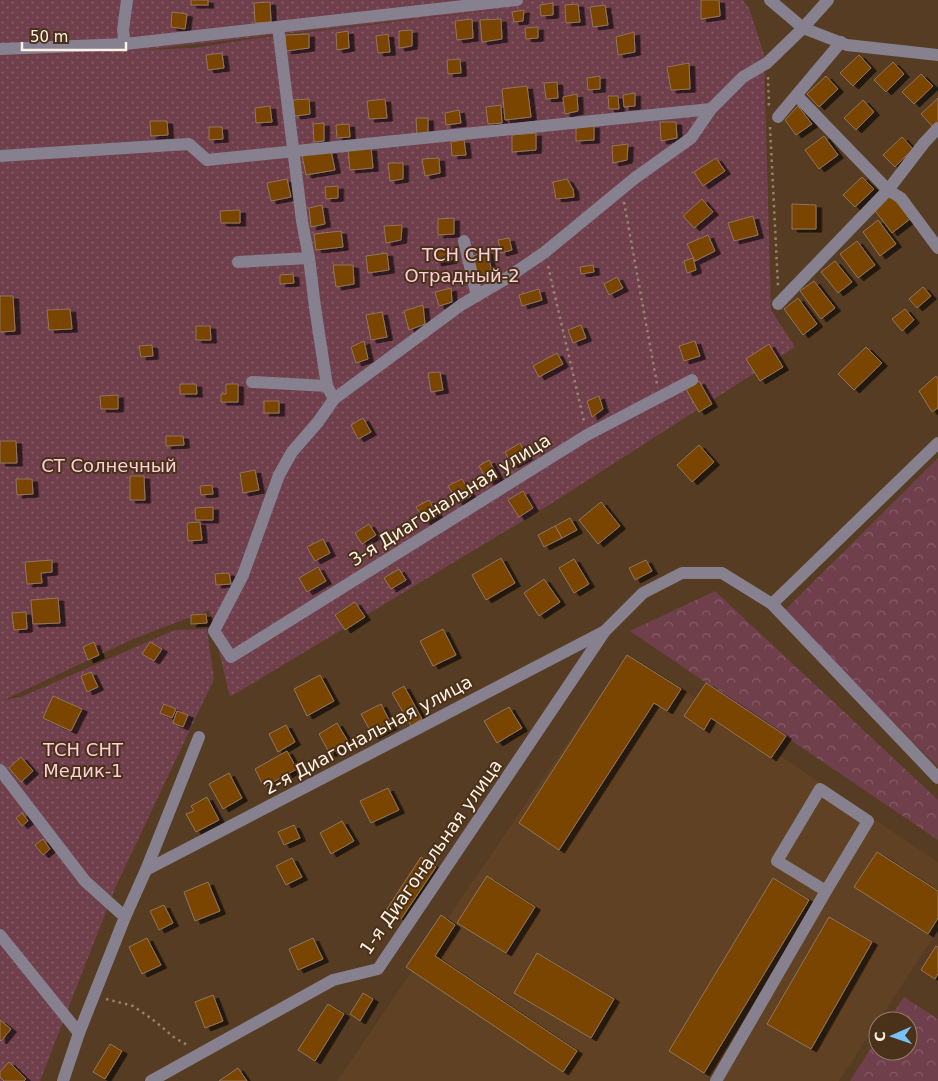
<svg xmlns="http://www.w3.org/2000/svg" width="938" height="1081" viewBox="0 0 938 1081" font-family="'DejaVu Sans',sans-serif">
	<defs>
		<pattern id="forest-crowns" width="20" height="18" patternUnits="userSpaceOnUse" patternTransform="scale(1.25)"><rect width="20" height="18" fill="#703f4c"/><path d="M2 6a3 3 0 1 1 6 0M12 15a3 3 0 1 1 6 0" fill="none" stroke="#855b66"/></pattern>
		<pattern id="garden-dots" width="8" height="8" patternUnits="userSpaceOnUse" patternTransform="scale(1.25)"><rect width="8" height="8" fill="#703f4c"/><path d="M2 2h.1M6 6h.1" fill="none" stroke="#855b66" stroke-width="1.8" stroke-linecap="round"/></pattern>
		<filter id="shadow"><feDropShadow dx="5.5" dy="3" stdDeviation="0" flood-color="#0009"/></filter>
	</defs>
	<rect width="100%" height="100%" fill="#553c23"/>
	<polygon fill="#604123" points="627,655 681,689 938,862 938,930 839,1081 337,1081"/>
	<g fill="url(#forest-crowns)">
		<polygon points="938,458 938,767 782,613"/>
		<polygon points="715,591 938,800 938,840 630,631"/>
		<polygon points="904,997 938,1019 938,1081 850,1081 878,1037 878,1051 908,1051 908,1021 888,1021"/>
	</g>
	<path fill="url(#garden-dots)" fill-rule="evenodd" d="M0 0H743L749 8 764 54 771 310 795 347 549 505 230 697 209 610 133 639 4 700 21 697 175 630 207 629 214 679 116 886 40 1081H0ZM518 7 252 39 194 48 143 50Z"/>
	<g fill="#794400" stroke="#92755b" filter="url(#shadow)">
		<rect x="191" y="0" width="17" height="5"/>
		<polygon points="701,0 719,0 720,16 701,19"/>
		<polygon points="270,2 271,22 255,23 254,3"/>
		<polygon points="553,3 553,15 541,16 540,5"/>
		<polygon points="578,4 580,22 566,23 565,5"/>
		<polygon points="605,5 608,25 593,27 590,7"/>
		<polygon points="524,10 523,21 514,22 512,12"/>
		<polygon points="172,12 187,14 185,29 171,27"/>
		<polygon points="472,19 473,38 457,40 455,21"/>
		<polygon points="501,19 502,39 482,42 480,20"/>
		<polygon points="538,27 538,38 526,39 525,28"/>
		<polygon points="412,30 412,46 399,48 399,31"/>
		<polygon points="348,31 349,48 337,50 336,33"/>
		<polygon points="634,32 635,52 618,55 616,37"/>
		<polygon points="309,34 309,48 286,51 285,35"/>
		<polygon points="388,34 390,52 378,53 376,36"/>
		<polygon points="222,53 224,68 208,70 206,55"/>
		<polygon points="859,55 871,68 853,86 840,73"/>
		<polygon points="460,59 461,73 448,74 447,60"/>
		<polygon points="893,62 904,74 886,92 874,80"/>
		<polygon points="689,63 690,89 671,90 667,67"/>
		<polygon points="921,74 933,86 914,104 902,92"/>
		<polygon points="600,76 600,89 588,90 587,78"/>
		<polygon points="826,76 838,89 819,107 807,94"/>
		<polygon points="557,82 558,98 546,99 544,83"/>
		<polygon points="527,86 531,117 505,120 502,89"/>
		<polygon points="635,93 635,106 624,107 623,95"/>
		<polygon points="577,94 578,111 565,114 563,97"/>
		<polygon points="608,96 618,96 619,109 609,109"/>
		<polygon points="938,98 938,122 933,127 921,114"/>
		<polygon points="309,99 310,114 295,116 293,100"/>
		<polygon points="385,99 387,118 369,119 367,101"/>
		<polygon points="863,100 874,112 856,130 844,118"/>
		<polygon points="501,105 502,123 488,124 486,107"/>
		<polygon points="270,106 272,122 256,123 255,108"/>
		<polygon points="798,106 812,124 796,135 785,120"/>
		<polygon points="459,110 461,123 446,125 445,113"/>
		<polygon points="416,118 428,118 428,133 417,135"/>
		<polygon points="150,121 167,121 168,135 151,136"/>
		<polygon points="660,122 676,122 677,138 661,141"/>
		<polygon points="324,123 324,141 314,142 313,124"/>
		<polygon points="349,124 350,137 337,138 336,125"/>
		<polygon points="594,125 594,140 576,141 576,126"/>
		<polygon points="209,127 222,127 223,139 209,140"/>
		<polygon points="536,133 536,150 512,152 512,135"/>
		<polygon points="824,136 838,155 819,169 805,150"/>
		<polygon points="902,137 913,149 895,167 883,155"/>
		<polygon points="464,140 466,155 452,156 451,142"/>
		<polygon points="628,144 627,160 613,163 612,146"/>
		<polygon points="371,148 373,168 350,170 348,150"/>
		<polygon points="331,151 335,170 306,175 302,155"/>
		<polygon points="439,158 440,173 425,176 422,159"/>
		<polygon points="716,158 725,171 703,186 694,172"/>
		<polygon points="388,163 403,163 403,179 390,181"/>
		<polygon points="862,177 874,189 855,207 843,195"/>
		<polygon points="287,179 291,197 271,201 267,183"/>
		<polygon points="567,179 573,189 574,197 556,199 553,182"/>
		<polygon points="338,186 338,198 326,199 325,187"/>
		<polygon points="890,194 910,219 892,233 873,208"/>
		<polygon points="702,199 713,212 694,228 683,216"/>
		<polygon points="792,204 816,205 816,229 792,229"/>
		<polygon points="322,205 325,224 311,227 309,208"/>
		<polygon points="240,210 240,223 221,223 220,211"/>
		<polygon points="753,216 758,235 734,241 728,223"/>
		<polygon points="454,218 454,234 438,235 438,219"/>
		<polygon points="878,220 896,244 880,256 863,232"/>
		<polygon points="402,225 401,240 386,243 384,226"/>
		<polygon points="341,231 343,247 316,250 314,234"/>
		<polygon points="708,235 715,251 695,261 687,244"/>
		<polygon points="509,238 512,250 501,253 498,240"/>
		<polygon points="857,241 875,265 858,278 840,254"/>
		<polygon points="451,248 452,260 436,263 433,250"/>
		<polygon points="487,251 492,272 478,277 473,256"/>
		<polygon points="387,253 389,270 368,273 366,256"/>
		<polygon points="693,258 696,270 687,273 684,261"/>
		<polygon points="835,261 852,282 838,293 821,272"/>
		<polygon points="333,265 353,265 354,284 336,287"/>
		<polygon points="593,265 594,272 581,274 580,267"/>
		<polygon points="293,274 294,283 280,284 280,275"/>
		<polygon points="617,277 623,288 609,295 604,284"/>
		<polygon points="814,281 835,308 821,319 800,291"/>
		<polygon points="923,287 931,296 917,308 909,299"/>
		<polygon points="451,288 452,302 439,306 435,292"/>
		<polygon points="539,289 542,300 522,306 519,295"/>
		<polygon points="0,296 13,296 15,331 0,332"/>
		<polygon points="798,298 817,324 803,335 784,309"/>
		<polygon points="423,305 425,324 409,330 404,311"/>
		<polygon points="70,309 72,329 49,330 47,310"/>
		<polygon points="905,309 914,320 902,331 892,319"/>
		<polygon points="382,312 387,337 371,340 366,315"/>
		<polygon points="581,325 586,338 573,343 568,330"/>
		<polygon points="196,326 210,326 211,340 196,340"/>
		<polygon points="364,341 368,359 356,363 351,347"/>
		<polygon points="695,341 700,356 684,361 679,346"/>
		<polygon points="769,344 783,367 760,381 746,359"/>
		<polygon points="152,345 153,356 141,357 139,346"/>
		<polygon points="866,347 882,363 854,390 838,374"/>
		<polygon points="557,353 563,364 539,377 533,366"/>
		<polygon points="440,372 443,390 431,392 428,373"/>
		<polygon points="936,376 938,379 938,408 932,412 919,391"/>
		<polygon points="699,381 712,404 699,412 686,389"/>
		<polygon points="180,384 196,384 197,394 180,394"/>
		<polygon points="226,384 238,384 238,402 221,402 221,394 226,394"/>
		<polygon points="118,395 118,409 101,409 100,396"/>
		<polygon points="599,396 603,409 592,417 587,401"/>
		<rect x="264" y="401" width="15" height="12"/>
		<polygon points="363,418 371,432 358,439 351,425"/>
		<polygon points="166,436 183,436 184,445 166,446"/>
		<polygon points="0,441 16,441 17,463 0,463"/>
		<polygon points="520,443 527,457 512,465 505,452"/>
		<polygon points="699,445 714,462 692,482 677,465"/>
		<polygon points="489,460 498,477 488,482 479,466"/>
		<polygon points="255,470 259,490 243,493 240,473"/>
		<polygon points="130,476 144,476 145,500 130,500"/>
		<polygon points="16,479 32,479 33,494 17,495"/>
		<polygon points="462,479 471,496 458,503 448,486"/>
		<polygon points="212,485 213,494 201,495 200,486"/>
		<polygon points="523,491 533,508 519,517 508,500"/>
		<polygon points="429,500 437,514 425,522 416,507"/>
		<polygon points="601,502 620,526 598,544 579,520"/>
		<polygon points="213,507 213,520 196,520 195,508"/>
		<polygon points="570,518 577,530 562,538 555,526"/>
		<polygon points="200,522 202,540 188,541 187,523"/>
		<polygon points="369,524 376,535 362,544 355,533"/>
		<polygon points="555,526 562,538 544,547 538,535"/>
		<polygon points="323,539 330,553 315,561 307,547"/>
		<polygon points="501,558 515,583 486,600 472,575"/>
		<polygon points="574,559 589,584 574,593 559,568"/>
		<polygon points="52,560 52,572 41,573 42,583 27,584 25,562"/>
		<polygon points="646,560 652,571 635,580 629,568"/>
		<polygon points="318,567 326,581 307,592 299,578"/>
		<polygon points="399,569 406,580 391,589 384,578"/>
		<polygon points="229,573 231,584 216,585 215,574"/>
		<polygon points="544,579 560,602 539,616 524,593"/>
		<polygon points="58,598 60,623 33,624 31,600"/>
		<polygon points="355,602 365,617 345,630 335,615"/>
		<polygon points="26,612 27,629 14,630 12,613"/>
		<polygon points="206,614 207,623 191,624 191,615"/>
		<polygon points="443,629 456,655 433,666 420,641"/>
		<polygon points="94,642 99,655 88,660 83,647"/>
		<polygon points="150,642 162,649 154,661 142,654"/>
		<polygon points="627,655 681,689 667,711 654,703 559,850 519,823"/>
		<polygon points="91,672 98,687 87,692 81,676"/>
		<polygon points="320,675 334,701 307,716 294,689"/>
		<polygon points="706,683 786,736 771,758 711,718 704,730 684,716"/>
		<polygon points="404,686 422,719 411,726 392,693"/>
		<polygon points="53,696 82,709 71,731 43,718"/>
		<polygon points="164,704 176,709 172,718 160,713"/>
		<polygon points="381,704 392,726 373,736 361,714"/>
		<polygon points="509,707 522,728 497,743 484,721"/>
		<polygon points="177,711 188,715 183,727 173,723"/>
		<polygon points="337,723 349,743 330,754 319,734"/>
		<polygon points="286,725 295,742 278,752 269,734"/>
		<polygon points="287,751 297,769 264,787 255,769"/>
		<polygon points="21,757 33,771 21,782 9,768"/>
		<polygon points="229,773 242,798 223,809 209,784"/>
		<polygon points="388,788 399,810 371,823 360,801"/>
		<polygon points="207,797 219,820 196,832 186,814 194,811 191,806"/>
		<polygon points="22,813 28,821 22,826 16,818"/>
		<polygon points="342,821 354,841 331,854 320,833"/>
		<polygon points="294,825 300,838 284,845 278,832"/>
		<polygon points="43,839 50,849 43,855 35,845"/>
		<polygon points="877,852 938,891 938,918 928,934 854,887"/>
		<polygon points="421,857 436,867 401,919 387,909"/>
		<polygon points="292,858 302,877 286,885 276,866"/>
		<polygon points="487,876 535,907 506,953 457,923"/>
		<polygon points="773,878 809,900 704,1073 669,1051"/>
		<polygon points="208,882 220,911 195,921 184,892"/>
		<polygon points="164,905 173,923 159,930 150,911"/>
		<polygon points="441,915 455,925 435,956 577,1051 563,1072 406,967"/>
		<polygon points="829,917 872,942 811,1049 767,1024"/>
		<polygon points="147,938 161,965 142,974 129,947"/>
		<polygon points="313,938 323,959 298,970 289,949"/>
		<polygon points="936,946 938,947 938,973 935,979 921,970"/>
		<polygon points="537,953 614,999 591,1038 514,993"/>
		<polygon points="363,993 373,999 360,1021 350,1014"/>
		<polygon points="213,995 223,1021 205,1028 195,1002"/>
		<polygon points="328,1004 344,1014 315,1061 298,1050"/>
		<polygon points="0,1020 11,1029 1,1041 0,1040"/>
		<polygon points="110,1044 122,1051 105,1079 93,1072"/>
		<polygon points="9,1062 26,1079 24,1081 4,1081 0,1077 0,1072"/>
		<polygon points="238,1068 247,1081 219,1081"/>
	</g>
	<g fill="none" stroke-linecap="round" stroke-linejoin="round">
		<g stroke="#96826e" stroke-width="2.5" stroke-dasharray="2.5 4" stroke-linecap="butt">
			<polyline points="768,77 769,107"/>
			<polyline points="770,127 778,286"/>
			<polyline points="624,202 657,384"/>
			<polyline points="548,266 584,421"/>
			<polyline points="106,999 133,1006 152,1019 175,1038 189,1046"/>
		</g>
		<g stroke="#86808f" stroke-width="12">
			<polyline points="770,0 803,28 847,45 938,55"/>
			<polyline points="278,27 302,221 309,258 315,307 327,386 334,399"/>
			<polyline points="125,44 123,30 127,0"/>
			<polyline points="0,49 125,44 517,0"/>
			<polyline points="797,96 888,190 901,198 938,248"/>
			<polyline points="778,117 841,42"/>
			<polyline points="0,156 189,144 207,160 711,109"/>
			<polyline points="464,241 477,296"/>
			<polyline points="238,262 309,258"/>
			<polyline points="778,304 888,190 924,143 938,128"/>
			<polyline points="692,380 587,435 231,657 214,631 243,575 279,475 292,452 318,422 334,399 461,305 507,278 545,252 635,178 691,138 711,109 743,77 767,63 803,28 828,0"/>
			<polyline points="252,382 327,386"/>
			<polyline points="772,604 938,443"/>
			<polyline points="0,770 85,881 125,917"/>
			<polyline points="146,870 605,631"/>
			<polyline points="0,935 79,1033"/>
			<polyline points="63,1081 79,1033 125,917 146,870 199,737"/>
			<polyline points="151,1081 333,980 378,969 605,631 643,593 682,573 722,573 772,604 938,778"/>
			<polyline points="716,1081 826,891 868,821 820,789 777,861 826,891"/>
		</g>
	</g>
	<g text-anchor="middle" stroke-width="4" stroke-linejoin="round" paint-order="stroke">
		<g font-size="18" fill="#fccfd9" stroke="#4a3119">
			<text x="462" y="261">ТСН СНТ<tspan x="462" dy="21">Отрадный-2</tspan></text>
			<text x="109" y="472">СТ Солнечный</text>
			<text x="83" y="756">ТСН СНТ<tspan x="83" dy="21">Медик-1</tspan></text>
		</g>
		<g font-size="18" fill="#fdf0e4" stroke="#4a3119">
			<text transform="translate(450 500) rotate(-32)" y="6">3-я Диагональная улица</text>
			<text transform="translate(368 735) rotate(-28)" y="6">2-я Диагональная улица</text>
			<text transform="translate(431 857) rotate(-55)" y="6">1-я Диагональная улица</text>
		</g>
	</g>
	<g transform="translate(893 1036) rotate(268)"><circle r="24" fill="#4a3119" stroke="#927d6a"/>
	<path d="M0-4L9 19L0 12L-9 19Z" fill="#77bff7"/>
	<text y="-8" font-size="14" font-weight="bold" text-anchor="middle" fill="#fdf0e4">С</text>
	</g>
	<path d="M22 42v8h104v-8" fill="none" stroke="#fdf0e4" stroke-width="2.5"/>
	<text x="30" y="42" font-size="15" fill="#fdf0e4" stroke="#4a3119" stroke-width="4" paint-order="stroke">50 m</text>
</svg>
